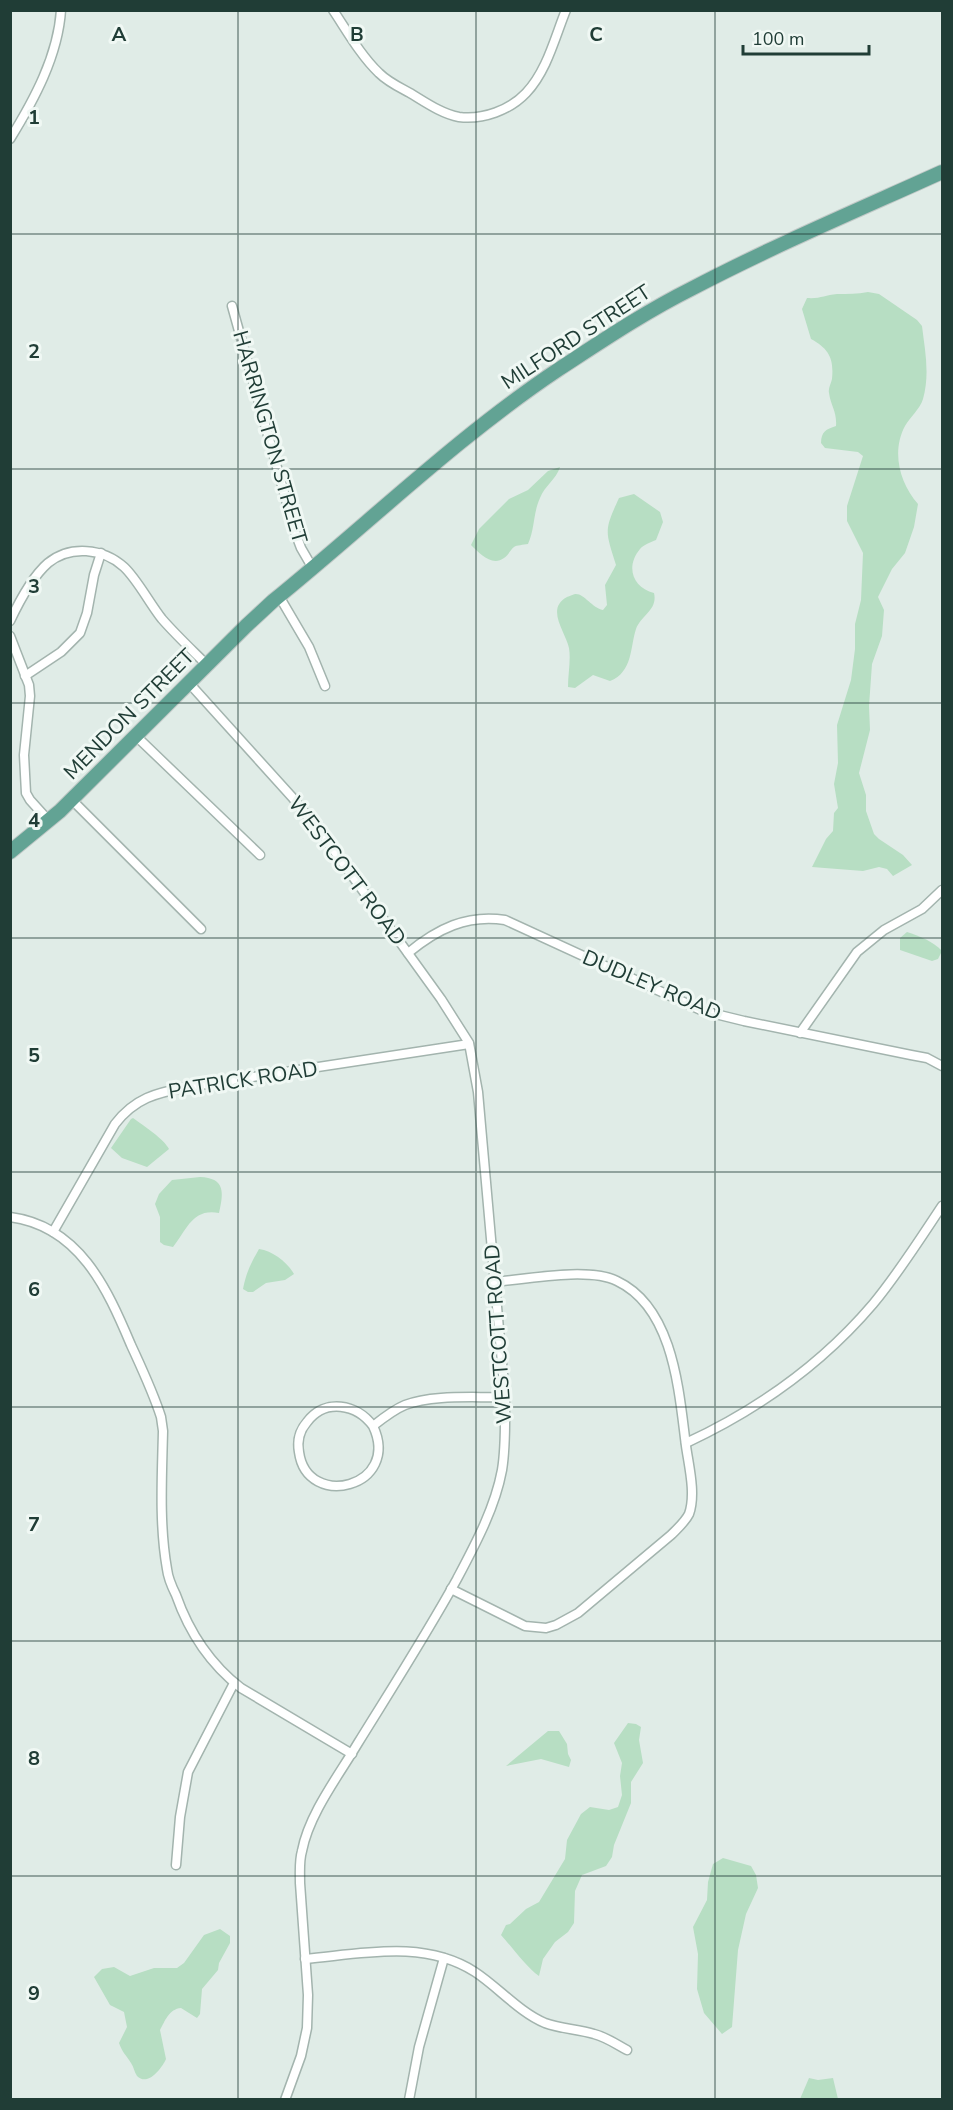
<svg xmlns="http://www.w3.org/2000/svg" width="953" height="2110" viewBox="0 0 953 2110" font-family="'Nunito Sans',sans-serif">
	<rect width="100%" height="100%" fill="#e0ece7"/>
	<g fill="#b7dec3">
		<path d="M868 292 879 294 917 320 922 326C925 351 930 374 923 399 920 409 910 417 905 426 891 452 900 484 918 504L914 527 905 553 892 569 878 597 884 610 882 636 872 664 869 706 870 730 859 773 866 795V811L874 834 879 839 903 855 912 865 893 876 887 869 879 867 863 871 812 867 826 839 833 831 834 813 838 808 834 784 838 763 837 725 851 680 855 649V624L861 600 863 553 847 521V506L863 456 858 452 825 448 821 443C821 432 826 429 836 426 837 411 831 407 829 393 828 388 831 384 832 379 834 358 829 349 811 339L802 309 807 298C820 299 825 295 837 294 848 294 857 294 868 292Z"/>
		<path d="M560 467C556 480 545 485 540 498 533 513 535 529 528 544 523 545 517 545 514 547 510 550 508 556 504 558 492 567 479 553 471 545L479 529 509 499 528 490 548 471Z"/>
		<path d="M634 494 660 512 663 522 656 540C651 542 643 545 640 549 625 567 633 588 654 593 658 610 641 615 636 629 630 647 633 672 610 681L593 675 575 688 568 687C568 674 571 660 569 648 566 632 545 609 567 597 568 597 574 594 575 594 584 593 592 608 603 610L607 605 605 585 616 565C605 530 604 531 619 498Z"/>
		<path d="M907 932C919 936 933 941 942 951L938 959 932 961 900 950V938Z"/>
		<path d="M133 1118C144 1126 164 1139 169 1149L147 1167 122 1158 111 1148 131 1119Z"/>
		<path d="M200 1177C225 1178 224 1192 219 1213 192 1208 187 1230 173 1247L164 1245 160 1242V1217L155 1204 159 1194 172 1180Z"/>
		<path d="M259 1249C273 1251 287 1262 294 1274L285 1280 266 1283 253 1292H248L243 1289C246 1273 251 1263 259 1249Z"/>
		<path d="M628 1723 636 1724 641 1727 639 1740 643 1763 631 1782V1803L614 1845 612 1857 606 1866 582 1875 575 1891 574 1923 568 1932 555 1942 543 1959 539 1976C527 1968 512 1947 501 1935L506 1925 510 1924 526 1909 539 1902 565 1859 567 1840 581 1814 590 1807 609 1810 618 1807 622 1795 620 1776 622 1763 614 1743Z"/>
		<polygon points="548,1731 559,1731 567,1744 568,1754 571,1760 569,1767 541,1759 506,1766"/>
		<polygon points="723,1858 751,1866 756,1875 758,1888 746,1914 738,1950 732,2027 722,2034 704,2013 697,1989 698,1954 693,1927 707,1900 708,1882 713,1864"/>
		<path d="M220 1929 230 1936V1943L219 1963 218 1970 202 1989 200 2014 197 2018 181 2008C169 2009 165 2021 160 2030L166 2059C162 2068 148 2087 137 2076 134 2072 134 2067 131 2063 126 2055 122 2052 119 2043L127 2027 124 2012 110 2005 94 1977 102 1969 114 1967 130 1976 154 1968H177L184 1963 204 1935Z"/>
		<polygon points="809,2078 818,2080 833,2078 838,2099 800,2099"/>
	</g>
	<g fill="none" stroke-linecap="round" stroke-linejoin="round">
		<defs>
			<g id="minor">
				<path d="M333 10C347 31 361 56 379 73 388 82 399 87 410 93 425 102 442 114 459 117 483 120 510 110 526 93 547 71 555 37 566 10"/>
				<path d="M10 139C34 100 58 56 61 10"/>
				<polyline points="232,306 295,532 301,548 312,567"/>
				<polyline points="279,596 309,647 325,686"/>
				<path d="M10 621C18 604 33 576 48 563 70 545 103 548 124 567 137 579 150 604 162 619 176 635 192 650 207 665"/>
				<polyline points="10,636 29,685 30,696 24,755 26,793 30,800 49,821"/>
				<polyline points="25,676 61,652 80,633 87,613 94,575 101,553"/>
				<path d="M189 683 292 797 322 834 441 999 469 1043 478 1092 505 1397C505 1422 506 1446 502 1470 495 1508 475 1545 457 1579 426 1635 392 1688 358 1743 339 1775 309 1814 302 1851 299 1861 300 1872 300 1883L308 1995 307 2028 301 2056 285 2100"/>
				<polyline points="136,736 260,855"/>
				<polyline points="72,800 201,929"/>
				<path d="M408 953C437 929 467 914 505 920L703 1011 744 1021 911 1055 927 1058 942 1066"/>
				<polyline points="800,1033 857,952 884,930 922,909 942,890"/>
				<path d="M10 1217C79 1226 107 1288 131 1345 142 1369 153 1392 161 1417L163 1431C162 1476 159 1524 167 1569 168 1578 172 1587 176 1595 189 1632 210 1664 241 1688L352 1754"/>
				<path d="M53 1232 115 1124C135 1098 156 1093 187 1087L469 1044"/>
				<path d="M373 1426C357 1404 325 1398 307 1422 300 1430 297 1441 299 1452 307 1511 402 1487 373 1426 383 1418 393 1410 405 1405 433 1394 475 1398 505 1397"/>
				<path d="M686 1443C757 1410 822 1364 873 1304 898 1274 920 1239 942 1206"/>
				<path d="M451 1589 525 1626 546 1628 556 1625 578 1613 671 1535C678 1528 685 1522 689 1514 696 1494 689 1467 686 1446 679 1392 674 1308 617 1281 589 1267 527 1279 495 1282"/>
				<polyline points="176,1865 180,1817 188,1772 234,1683"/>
				<path d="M305 1959C361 1954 424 1939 475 1972 498 1987 519 2012 545 2023 561 2029 578 2029 594 2034 606 2037 616 2044 627 2050"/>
				<polyline points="409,2100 419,2047 444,1958"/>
			</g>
			<path id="primary" d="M10 852 60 811 246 626 273 601C368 524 457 437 559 369 602 341 645 312 691 289 773 246 858 210 942 172"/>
		</defs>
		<use href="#minor" stroke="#a3b4ae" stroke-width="11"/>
		<use href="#primary" stroke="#c1c9c7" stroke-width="16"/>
		<use href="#minor" stroke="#fff" stroke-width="8"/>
		<use href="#primary" stroke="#62a394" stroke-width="14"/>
	</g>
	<path fill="none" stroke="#203d36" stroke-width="1.5" stroke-opacity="0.55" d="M238 10V2100M476 10V2100M715 10V2100M10 234H942M10 469H942M10 703H942M10 938H942M10 1172H942M10 1407H942M10 1641H942M10 1876H942"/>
	<g text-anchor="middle" stroke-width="6" stroke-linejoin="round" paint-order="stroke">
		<g font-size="21" fill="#203d36" stroke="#f0f8f4">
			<text transform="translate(576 337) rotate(-33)" y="7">MILFORD STREET</text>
			<text transform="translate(270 437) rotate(74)" y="7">HARRINGTON STREET</text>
			<text transform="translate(129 714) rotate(-45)" y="7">MENDON STREET</text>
			<text transform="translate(347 871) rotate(53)" y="7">WESTCOTT ROAD</text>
			<text transform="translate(652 985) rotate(23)" y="7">DUDLEY ROAD</text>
			<text transform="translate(243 1080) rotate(-9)" y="7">PATRICK ROAD</text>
			<text transform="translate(498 1334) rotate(-94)" y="7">WESTCOTT ROAD</text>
		</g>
	</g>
	<g font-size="20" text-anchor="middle" font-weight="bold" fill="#203d36" stroke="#f0f8f4" stroke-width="6" stroke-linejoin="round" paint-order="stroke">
		<text x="119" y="41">A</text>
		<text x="357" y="41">B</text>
		<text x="596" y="41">C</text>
		<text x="34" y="124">1</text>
		<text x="34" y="358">2</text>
		<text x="34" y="593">3</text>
		<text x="34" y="827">4</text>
		<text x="34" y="1062">5</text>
		<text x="34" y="1296">6</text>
		<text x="34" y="1531">7</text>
		<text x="34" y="1765">8</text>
		<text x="34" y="2000">9</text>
	</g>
	<rect width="953" height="2110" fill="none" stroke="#203d36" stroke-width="24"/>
	<path d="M743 45v9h126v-9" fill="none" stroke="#203d36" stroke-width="3"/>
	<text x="752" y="45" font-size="18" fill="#203d36" stroke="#f0f8f4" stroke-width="4.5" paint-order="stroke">100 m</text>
</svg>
